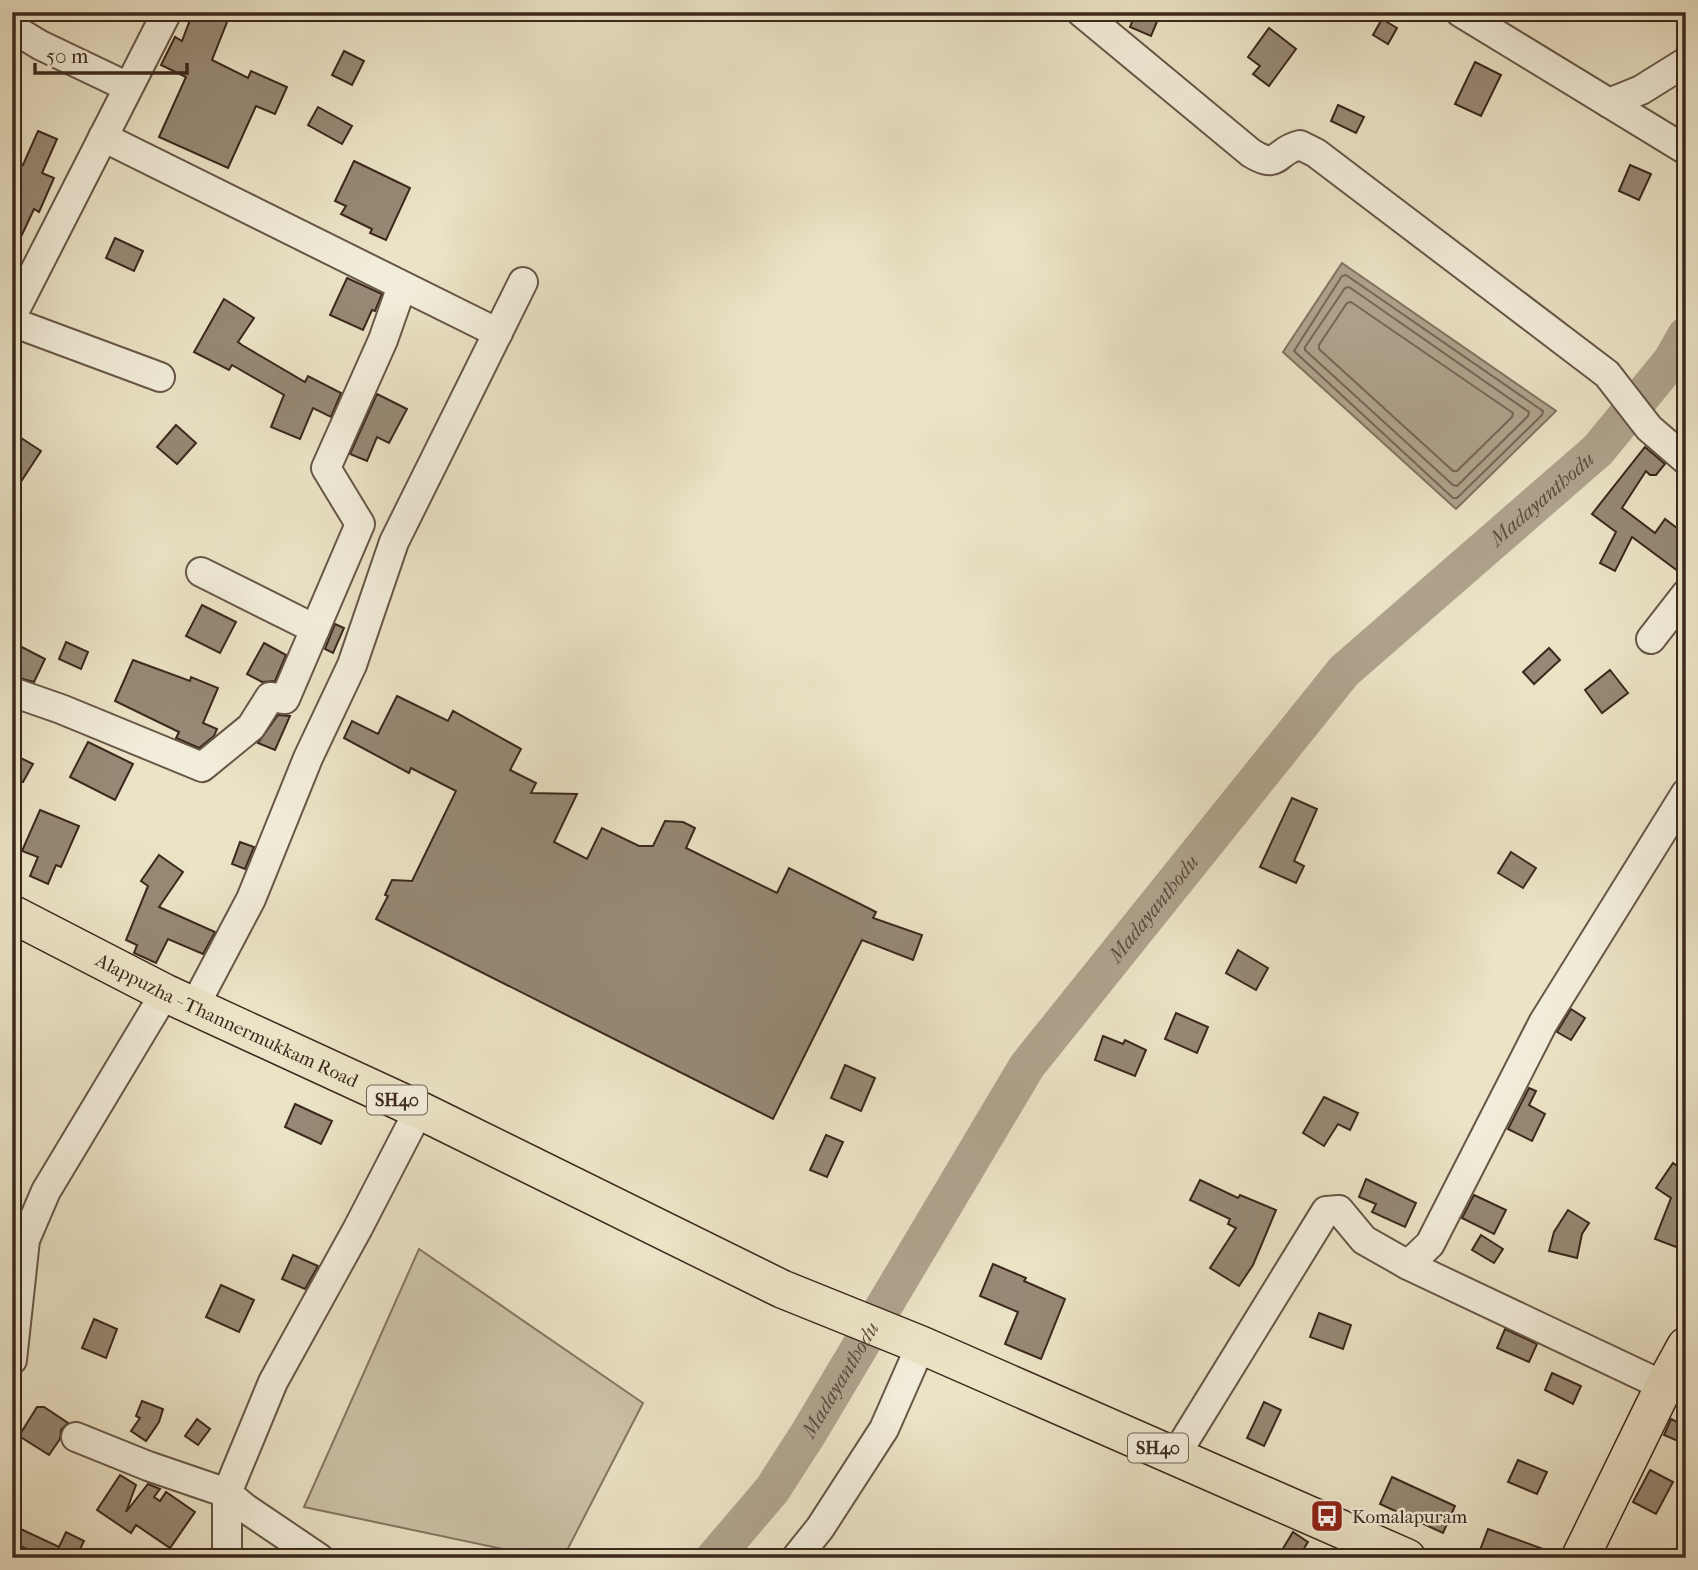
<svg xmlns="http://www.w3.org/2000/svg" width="1698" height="1570" viewBox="0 0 1698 1570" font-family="'IM FELL French Canon',serif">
	<rect width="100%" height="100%" fill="#ebe3c6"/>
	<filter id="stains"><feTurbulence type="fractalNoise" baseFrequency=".00286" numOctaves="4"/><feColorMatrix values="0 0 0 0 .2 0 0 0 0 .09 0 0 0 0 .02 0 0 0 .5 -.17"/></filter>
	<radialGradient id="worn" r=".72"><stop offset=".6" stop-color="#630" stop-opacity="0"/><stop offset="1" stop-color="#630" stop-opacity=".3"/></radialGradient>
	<polygon fill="#cdc3a9" stroke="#847663" stroke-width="2" points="419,1249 643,1403 563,1558 545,1558 304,1507"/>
	<polygon fill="#afa38d" stroke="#817260" stroke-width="2" points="1342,263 1556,411 1456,509 1283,352"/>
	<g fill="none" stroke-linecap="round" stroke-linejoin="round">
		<g stroke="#756655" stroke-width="2">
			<polygon points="1346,275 1543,411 1542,415 1457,498 1453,498 1294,351 1342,276"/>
			<polygon points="1349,287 1529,412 1528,416 1457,486 1453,485 1305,350 1305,347 1345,288"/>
			<polygon points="1351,302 1513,413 1512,417 1457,471 1453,471 1319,349 1319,345 1347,303"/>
		</g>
		<path stroke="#afa38d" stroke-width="37" id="s1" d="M714 1558 772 1490 808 1434 1027 1066 1344 671 1598 450 1671 361 1686 335"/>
	</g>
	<g fill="#978975" stroke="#3b281d" stroke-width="2">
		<polygon points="193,12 231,12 212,60 248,78 251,71 287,87 275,114 256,106 228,168 159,137 186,77 161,65 175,37 182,41"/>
		<polygon points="1136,12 1161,12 1151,36 1130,27"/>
		<polygon points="1382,19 1397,28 1388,44 1373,35"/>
		<polygon points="1269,28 1296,49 1269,86 1253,74 1260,66 1248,57"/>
		<polygon points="344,51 364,61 352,85 332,75"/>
		<polygon points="1475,62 1501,75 1481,116 1455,104"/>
		<polygon points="1338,105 1364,117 1356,133 1331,121"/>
		<polygon points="318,107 352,126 342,144 308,125"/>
		<polygon points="38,131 57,139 42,173 54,178 39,212 34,209 12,256 12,160 23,165"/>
		<polygon points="354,161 410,188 386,240 370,233 372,229 341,214 346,206 335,201"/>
		<polygon points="1630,165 1651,174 1639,200 1619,191"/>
		<polygon points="115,238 143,251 134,271 106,258"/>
		<polygon points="347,278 382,294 375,311 372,310 363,330 330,315"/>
		<polygon points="224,299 254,318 238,342 242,345 305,382 308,376 341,393 331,417 313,408 300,439 271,427 284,395 232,365 229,370 194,352"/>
		<polygon points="377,394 407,409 389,443 377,437 367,461 350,454"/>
		<polygon points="176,425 196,443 177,464 157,447"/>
		<polygon points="12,432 41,451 22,480 12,473"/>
		<polygon points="1645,447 1665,464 1656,475 1650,475 1646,471 1622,508 1655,533 1665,519 1686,535 1686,577 1632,537 1615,571 1600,563 1616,532 1592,514"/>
		<polygon points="202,605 236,622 220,653 186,636"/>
		<polygon points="335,624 344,628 333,653 325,649"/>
		<polygon points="12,642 45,659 34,682 12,676"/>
		<polygon points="66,642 88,652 81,669 59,659"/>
		<polygon points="264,643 286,655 275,681 262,682 247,674"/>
		<polygon points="1549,648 1560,660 1534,684 1523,672"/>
		<polygon points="133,660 190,681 191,677 218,688 203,723 217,729 214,736 199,748 176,738 179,732 115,701"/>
		<polygon points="1610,670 1628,693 1602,713 1585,690"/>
		<polygon points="397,696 448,721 453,711 521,749 510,770 536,783 531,793 577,794 554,842 587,859 602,828 639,846 653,846 665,821 683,822 695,828 686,848 777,893 789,868 876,912 873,918 922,935 913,960 862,940 773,1119 376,919 388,896 385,895 392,880 412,881 456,791 411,768 409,773 344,738 352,721 378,734"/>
		<polygon points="278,715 290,716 275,750 258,743"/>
		<polygon points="88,742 133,764 115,800 70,777"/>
		<polygon points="12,754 33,764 23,782 12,777"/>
		<polygon points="1292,798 1317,809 1294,861 1304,866 1296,883 1260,867"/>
		<polygon points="40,810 79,826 61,867 56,865 48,884 30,876 38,857 22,851"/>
		<polygon points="240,842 254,847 245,869 232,864"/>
		<polygon points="1511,852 1536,868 1523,888 1498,873"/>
		<polygon points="159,855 183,872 159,907 215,932 203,954 168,939 156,963 134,953 137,945 126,940 148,886 141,881"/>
		<polygon points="1238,950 1268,968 1256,990 1226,973"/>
		<polygon points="1571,1009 1585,1018 1571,1040 1557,1032"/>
		<polygon points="1176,1013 1208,1027 1197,1053 1165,1039"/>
		<polygon points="1103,1036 1123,1044 1125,1040 1146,1050 1135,1076 1095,1060"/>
		<polygon points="845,1065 875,1078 861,1111 831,1098"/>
		<polygon points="1529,1088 1536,1091 1529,1105 1545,1114 1532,1141 1508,1129"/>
		<polygon points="1324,1097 1358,1113 1350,1130 1338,1124 1324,1146 1303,1133"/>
		<polygon points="295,1104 332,1121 321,1144 285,1127"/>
		<polygon points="826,1135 843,1142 827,1177 810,1170"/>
		<polygon points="1673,1163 1682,1169 1686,1163 1686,1222 1676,1247 1655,1239 1671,1198 1656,1188"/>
		<polygon points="1366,1179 1416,1203 1405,1227 1372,1212 1376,1204 1359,1197"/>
		<polygon points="1200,1180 1238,1198 1240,1195 1276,1210 1253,1265 1239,1286 1210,1268 1236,1228 1228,1224 1230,1219 1190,1200"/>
		<polygon points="1474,1195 1506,1210 1494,1234 1462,1218"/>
		<polygon points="1568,1210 1589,1223 1582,1234 1577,1258 1549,1251 1554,1232"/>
		<polygon points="1481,1235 1503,1249 1494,1263 1472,1250"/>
		<polygon points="293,1255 318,1266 305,1289 282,1279"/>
		<polygon points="993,1264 1026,1278 1024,1281 1065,1299 1041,1359 1005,1344 1018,1312 980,1296"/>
		<polygon points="221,1285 254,1300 239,1332 206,1317"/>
		<polygon points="1319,1313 1351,1325 1343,1349 1310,1337"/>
		<polygon points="94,1319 117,1329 106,1358 82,1348"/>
		<polygon points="1505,1329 1537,1344 1529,1362 1497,1348"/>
		<polygon points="1552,1373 1581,1386 1573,1404 1545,1390"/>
		<polygon points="142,1401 163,1409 159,1422 146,1441 131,1431 140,1418 136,1416"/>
		<polygon points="1264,1402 1281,1410 1264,1446 1247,1438"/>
		<polygon points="37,1407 44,1407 68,1423 61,1430 60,1439 49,1455 19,1436"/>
		<polygon points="197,1419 210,1429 198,1445 185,1436"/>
		<polygon points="1671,1419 1685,1426 1678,1441 1664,1435"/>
		<polygon points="1518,1460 1547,1472 1537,1494 1508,1482"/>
		<polygon points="1650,1470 1673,1482 1656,1514 1633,1502"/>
		<polygon points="120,1475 136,1485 126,1512 148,1484 160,1489 154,1497 160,1501 166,1492 195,1512 170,1548 136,1525 131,1533 97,1510"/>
		<polygon points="1392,1477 1455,1506 1443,1533 1380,1504"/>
		<polygon points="12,1525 59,1547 66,1532 84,1541 77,1555 82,1558 45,1558 12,1542"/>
		<polygon points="1488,1529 1560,1555 1559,1558 1477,1558"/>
		<polygon points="1293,1532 1308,1542 1298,1558 1282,1550"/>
	</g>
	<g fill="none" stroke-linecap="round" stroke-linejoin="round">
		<defs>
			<g id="minor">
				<path d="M1081 12 1251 153C1280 171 1274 151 1300 145L1316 153 1607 374 1649 428 1686 460"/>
				<polyline points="1460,12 1686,150"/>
				<polyline points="12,28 40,45 128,87"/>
				<polyline points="1609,103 1641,90 1686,62"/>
				<polyline points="103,137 498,333"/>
				<polyline points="12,316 167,12"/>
				<polyline points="12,322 160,377"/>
				<polyline points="201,572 315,629"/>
				<polyline points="1651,639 1686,594"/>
				<polyline points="12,692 61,709 202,767 251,727 270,697 285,699 360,524 326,468 383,340 402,286"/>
				<polyline points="195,1005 251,899 308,758 352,665 394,542 523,282"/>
				<polyline points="1408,1265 1664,1386"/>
				<polyline points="12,1360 25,1240 46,1191 165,993"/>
				<polyline points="76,1437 148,1466 227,1493 227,1558"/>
				<polyline points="1175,1456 1326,1211 1339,1210 1364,1240 1408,1265 1430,1244 1543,1023 1686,793"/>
				<polyline points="319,1558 245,1508 227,1493 273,1382 358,1228 419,1110"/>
				<polyline points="796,1558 820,1528 884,1429 921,1345"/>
			</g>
			<g id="major">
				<path id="s2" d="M12 914 165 993 419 1110 782 1289 921 1345 1407 1558"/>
				<polyline points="1580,1558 1664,1386 1686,1346"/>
			</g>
		</defs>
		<use href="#minor" stroke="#675747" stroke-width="32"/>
		<use href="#major" stroke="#3b281d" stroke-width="40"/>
		<use href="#minor" stroke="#f2edda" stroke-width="28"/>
		<use href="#major" stroke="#ebe3c6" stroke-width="37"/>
	</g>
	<defs>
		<symbol id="bus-square" viewBox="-11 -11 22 22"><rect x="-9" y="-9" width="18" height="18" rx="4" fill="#8f2418" stroke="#f2edda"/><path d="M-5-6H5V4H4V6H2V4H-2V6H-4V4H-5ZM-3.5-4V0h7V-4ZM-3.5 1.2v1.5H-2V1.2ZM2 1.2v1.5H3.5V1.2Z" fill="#fff"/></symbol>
	</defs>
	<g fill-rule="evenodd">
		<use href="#bus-square" x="1308" y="1497" width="38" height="38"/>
	</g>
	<g text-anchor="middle" stroke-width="5" stroke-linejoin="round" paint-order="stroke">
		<g fill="#f2edda" stroke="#726356" stroke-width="2">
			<rect x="367" y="1085.5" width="60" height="29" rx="5"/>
			<rect x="1128" y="1433.5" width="60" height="29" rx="5"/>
		</g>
		<g font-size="18" font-weight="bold" fill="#3b281d">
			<text x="397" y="1106">SH40</text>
			<text x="1158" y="1454">SH40</text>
		</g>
		<g font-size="19" fill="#3b281d" stroke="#f2edda">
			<text dy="7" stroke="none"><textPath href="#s2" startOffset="240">Alappuzha - Thannermukkam Road</textPath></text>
		</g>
		<g font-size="19" fill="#3b281d" stroke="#f2edda" text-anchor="start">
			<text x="1352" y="1523">Komalapuram</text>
		</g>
		<g font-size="21" font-style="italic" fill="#5e4d3f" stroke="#f2edda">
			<text dy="7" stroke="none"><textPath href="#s1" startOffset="1353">Madayanthodu</textPath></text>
			<text dy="7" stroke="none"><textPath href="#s1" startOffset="786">Madayanthodu</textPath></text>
			<text dy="7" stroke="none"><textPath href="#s1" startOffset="219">Madayanthodu</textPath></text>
		</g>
	</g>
	<rect width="1698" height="1570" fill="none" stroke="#ebe3c6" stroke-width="42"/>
	<rect x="14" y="14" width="1670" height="1542" fill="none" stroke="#3b281d" stroke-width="3.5"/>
	<rect x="21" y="21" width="1656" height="1528" fill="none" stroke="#3b281d" stroke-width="2"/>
	<path d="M35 63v10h152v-10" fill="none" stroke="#3b281d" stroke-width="3.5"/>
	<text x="46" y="63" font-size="21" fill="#3b281d" stroke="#f2edda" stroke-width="5" paint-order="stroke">50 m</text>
	<rect width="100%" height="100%" filter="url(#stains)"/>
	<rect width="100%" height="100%" fill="url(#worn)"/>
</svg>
